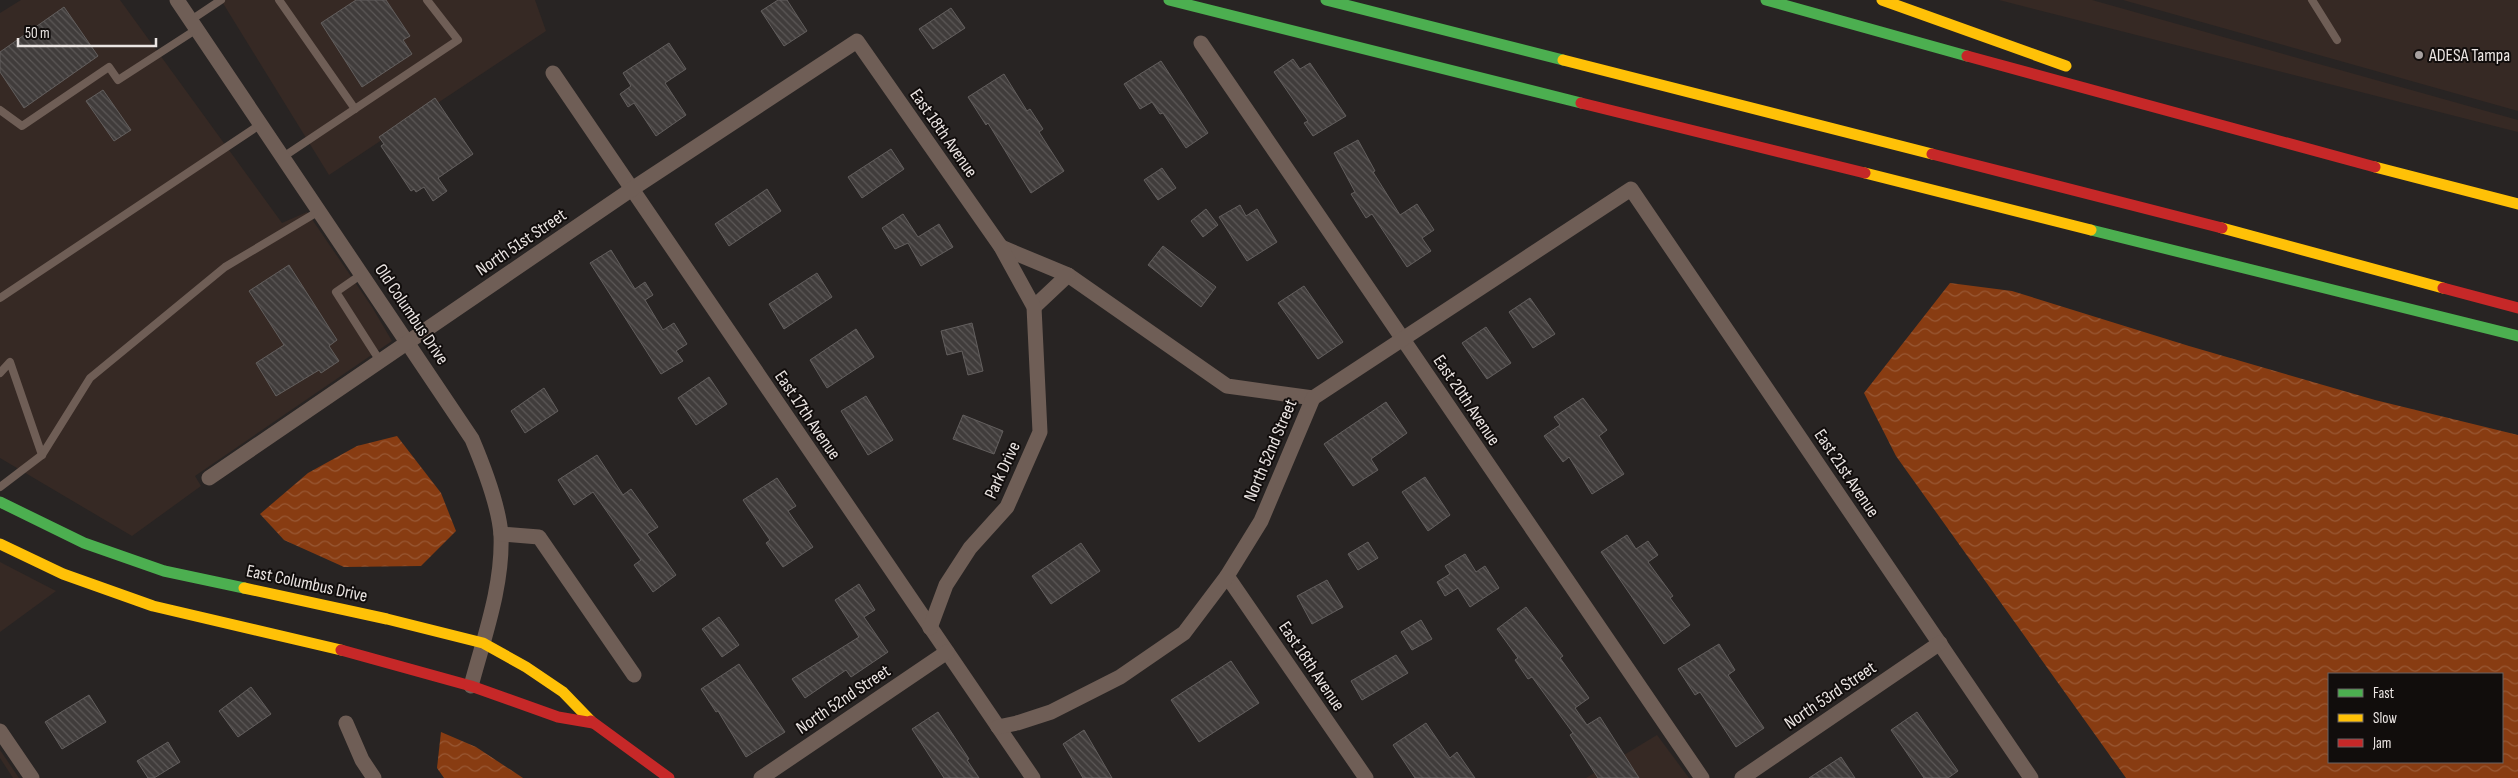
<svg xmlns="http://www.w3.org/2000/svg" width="2518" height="778" viewBox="0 0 2518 778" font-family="'Sofia Sans Condensed',sans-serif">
	<defs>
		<pattern id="water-waves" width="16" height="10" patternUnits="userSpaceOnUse" patternTransform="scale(1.25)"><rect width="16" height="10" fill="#883c12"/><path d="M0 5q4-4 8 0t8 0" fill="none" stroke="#995834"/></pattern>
		<pattern id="building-back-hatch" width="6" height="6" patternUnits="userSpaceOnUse" patternTransform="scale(1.25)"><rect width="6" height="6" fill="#403c3b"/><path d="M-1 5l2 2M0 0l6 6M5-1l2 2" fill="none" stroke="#5c5857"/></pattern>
	</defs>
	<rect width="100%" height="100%" fill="#282423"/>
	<g fill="#362924">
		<polygon points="21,0 120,0 282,223 307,212 372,307 392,341 195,476 201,486 132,536 0,458 0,13"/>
		<polygon points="221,0 535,0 546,31 329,175"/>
		<polygon points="1999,0 2092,0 2518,120 2518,132"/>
		<polygon points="2123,0 2518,0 2518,111"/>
		<polygon points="0,562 56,591 0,632"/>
		<polygon points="1657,735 1689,778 1586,778"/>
		<polygon points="0,750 19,778 13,778 0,758"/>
	</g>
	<g fill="url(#water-waves)" fill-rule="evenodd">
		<path d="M1950 283 2012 291 2189 346 2375 400 2518 435V778H2126L1896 456 1864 393ZM2329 674H2502V762H2329Z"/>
		<polygon points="397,436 441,493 456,531 421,566 344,567 284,540 260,514 308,473 357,446"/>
		<polygon points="441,732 476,747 523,778 444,778 437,768"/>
	</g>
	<g fill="url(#building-back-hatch)" stroke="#635f5e">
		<polygon points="356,0 386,0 410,36 403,40 412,54 362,87 321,23"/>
		<polygon points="778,0 787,0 807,31 784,46 761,11"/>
		<polygon points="64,7 98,56 24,108 0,72 0,52"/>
		<polygon points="951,8 965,28 933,49 919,29"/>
		<polygon points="669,43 686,69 665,83 686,115 656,136 634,103 628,107 620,94 631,86 623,73"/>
		<polygon points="1293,59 1300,69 1310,63 1346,116 1313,136 1304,123 1308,121 1274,72"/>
		<polygon points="1161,61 1208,133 1186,148 1163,113 1160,114 1152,102 1140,109 1124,84"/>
		<polygon points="1004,74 1027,111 1030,109 1043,129 1039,132 1064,171 1031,193 988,123 986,125 968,97"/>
		<polygon points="103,90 131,130 114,141 86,101"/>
		<polygon points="435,98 473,154 438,178 447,191 433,201 424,187 416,192 414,189 411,191 381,146 384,144 379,137"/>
		<polygon points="1358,140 1375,171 1373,172 1400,215 1417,204 1434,230 1422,238 1431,251 1407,267 1372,214 1366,218 1351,194 1355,192 1334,153"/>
		<polygon points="891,149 904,169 862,198 848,177"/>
		<polygon points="1162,168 1176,188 1158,200 1144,180"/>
		<polygon points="767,189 781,211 729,246 715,224"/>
		<polygon points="1240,205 1246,216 1257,209 1277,242 1247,261 1219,217"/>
		<polygon points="1206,209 1218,225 1203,237 1191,221"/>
		<polygon points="903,214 918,237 939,224 953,247 921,266 908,243 895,249 882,228"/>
		<polygon points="1163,246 1216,287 1201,307 1148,265"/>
		<polygon points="611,250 635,289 645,282 653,295 645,300 663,330 674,323 687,344 676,351 683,361 661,374 590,263"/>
		<polygon points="289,265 337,340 329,346 339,361 321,373 319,370 276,396 256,363 284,345 249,291"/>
		<polygon points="817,273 832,297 784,329 769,304"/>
		<polygon points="1304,286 1343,342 1318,359 1278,303"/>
		<polygon points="1530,298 1555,334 1533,348 1509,312"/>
		<polygon points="972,323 983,371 968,375 962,351 947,355 941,331"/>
		<polygon points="1486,327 1511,363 1487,379 1462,343"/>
		<polygon points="856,329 874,357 827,388 810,360"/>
		<polygon points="709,377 727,404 696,425 678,398"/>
		<polygon points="544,388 558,411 525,433 511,411"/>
		<polygon points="866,396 893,440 868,455 841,411"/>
		<polygon points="1583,398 1607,430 1599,436 1624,474 1592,494 1569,457 1563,462 1544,436 1560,425 1554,417"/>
		<polygon points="1386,402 1407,433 1371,459 1378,470 1353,486 1324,444"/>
		<polygon points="963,415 1003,431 994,454 953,439"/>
		<polygon points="597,455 623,495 631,489 658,527 647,534 676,575 653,592 634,565 641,560 593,492 574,505 558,480"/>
		<polygon points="1425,477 1450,515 1428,531 1402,492"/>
		<polygon points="777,478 796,506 788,511 813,547 783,567 766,543 770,540 743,500"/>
		<polygon points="1627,535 1636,549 1648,541 1658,555 1648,562 1673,596 1670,598 1690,625 1664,644 1601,552"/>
		<polygon points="1368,542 1378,558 1358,570 1348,554"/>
		<polygon points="1081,543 1100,571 1051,604 1032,576"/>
		<polygon points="1465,554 1476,572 1485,566 1499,588 1470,607 1458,588 1445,596 1437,582 1450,574 1445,566"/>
		<polygon points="1327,580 1343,607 1312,624 1297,596"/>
		<polygon points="859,584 875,610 864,617 888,652 851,677 846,670 805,698 792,679 859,637 835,600"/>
		<polygon points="1526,607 1563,656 1560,658 1589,698 1575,708 1587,725 1600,717 1639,778 1598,778 1570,735 1573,733 1532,677 1528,679 1515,660 1518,658 1497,629"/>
		<polygon points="719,617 739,645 722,657 702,629"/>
		<polygon points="1421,620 1432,639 1412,650 1401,632"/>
		<polygon points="1719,644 1735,670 1728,675 1764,728 1736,747 1700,692 1695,695 1678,669"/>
		<polygon points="1396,655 1408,673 1362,700 1351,681"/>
		<polygon points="1231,661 1259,703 1199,742 1171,700"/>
		<polygon points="739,664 785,732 746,757 718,711 716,712 701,689"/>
		<polygon points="251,687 271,714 238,737 219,711"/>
		<polygon points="89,695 106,722 62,749 45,722"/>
		<polygon points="938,712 969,759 967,760 979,778 944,778 912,729"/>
		<polygon points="1917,712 1958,771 1948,778 1924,778 1891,730"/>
		<polygon points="1426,723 1450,758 1457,752 1475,778 1415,778 1393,745"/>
		<polygon points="1084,730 1112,778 1083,778 1063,744"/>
		<polygon points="168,742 180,762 154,778 148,778 137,761"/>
		<polygon points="1841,757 1855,778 1809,778"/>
	</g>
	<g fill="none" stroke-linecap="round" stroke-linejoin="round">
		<g stroke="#6f5e56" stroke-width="8">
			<polyline points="279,0 355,109"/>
			<polyline points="2312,0 2337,40"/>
			<polyline points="191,20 221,0"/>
			<polyline points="0,110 22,126 109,67 118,80 197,29"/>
			<polyline points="283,157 458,40 427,0"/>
			<polyline points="362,274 336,292 380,361"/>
			<polyline points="0,298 261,124"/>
			<polyline points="0,373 10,362 42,455"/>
			<polyline points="0,487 42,455 90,378 225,267 319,211"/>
		</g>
		<g stroke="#6f5e56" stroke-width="15">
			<path d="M177 0 472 439C483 465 499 507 501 535 503 586 484 637 471 686"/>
			<polyline points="1201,43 1702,778"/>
			<polyline points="553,73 1033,778"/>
			<polyline points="1001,247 1068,275 1227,386 1313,398"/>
			<polyline points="1034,307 1068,275"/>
			<polyline points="209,478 632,189 857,41 1001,247 1034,307 1040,432 1007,507 970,548 946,585 930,628"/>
			<polyline points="501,534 539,537 634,675"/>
			<polyline points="1227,576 1366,778"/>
			<polyline points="346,723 362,760 374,778"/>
			<polyline points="998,727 1017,723 1051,712 1120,677 1184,633 1227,576 1261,521 1313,398 1631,189 2031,778"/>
			<polyline points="0,731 32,778"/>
			<polyline points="761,778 947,652"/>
			<polyline points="1742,778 1940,643"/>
		</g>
		<g stroke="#4caf50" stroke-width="11">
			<polyline points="1169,0 1581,103"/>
			<polyline points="1326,0 1563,60"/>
			<polyline points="1766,0 1967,56"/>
			<polyline points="2091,230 2518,336"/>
			<polyline points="0,502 84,543 164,571 244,588"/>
		</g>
		<g stroke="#ffc107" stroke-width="11">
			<polyline points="1882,0 2066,66"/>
			<polyline points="1563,60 1932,154"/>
			<polyline points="2375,167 2518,204"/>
			<polyline points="1865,173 2091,230"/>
			<polyline points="2222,228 2443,288"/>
			<polyline points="0,544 63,574 153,606 341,650"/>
			<polyline points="244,588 387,619 483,643 526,667 563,692 591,721"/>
		</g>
		<g stroke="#c62828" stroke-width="11">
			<polyline points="1967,56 2375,167"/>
			<polyline points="1581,103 1865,173"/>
			<polyline points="1932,154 2222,228"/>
			<polyline points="2443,288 2518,308"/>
			<polyline points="341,650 471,686 558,717 593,723"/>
			<polyline points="591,721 669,778"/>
		</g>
	</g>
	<circle fill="#a7a1a0" stroke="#110d0c" stroke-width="2" cx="2419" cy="55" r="5"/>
	<g text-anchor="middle" stroke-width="4" stroke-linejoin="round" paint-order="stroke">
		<g font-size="18" fill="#ebe5e3" stroke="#110d0c" text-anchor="start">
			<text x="2429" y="61">ADESA Tampa</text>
		</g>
		<g font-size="18" fill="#ebe5e3" stroke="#110d0c">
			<text transform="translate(944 133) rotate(55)" y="6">East 18th Avenue</text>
			<text transform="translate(521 242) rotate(-34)" y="6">North 51st Street</text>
			<text transform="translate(412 314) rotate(56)" y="6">Old Columbus Drive</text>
			<text transform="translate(1467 400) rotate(56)" y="6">East 20th Avenue</text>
			<text transform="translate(808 415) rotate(56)" y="6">East 17th Avenue</text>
			<text transform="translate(1270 450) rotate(-67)" y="6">North 52nd Street</text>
			<text transform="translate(1002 470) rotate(-65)" y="6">Park Drive</text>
			<text transform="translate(1847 473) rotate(56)" y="6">East 21st Avenue</text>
			<text transform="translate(307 583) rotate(12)" y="6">East Columbus Drive</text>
			<text transform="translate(1312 666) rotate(56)" y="6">East 18th Avenue</text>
			<text transform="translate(1830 695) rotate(-34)" y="6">North 53rd Street</text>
			<text transform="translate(843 699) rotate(-34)" y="6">North 52nd Street</text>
		</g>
	</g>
	<rect x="2328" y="673" width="175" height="90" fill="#110d0c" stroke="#686362"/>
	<rect x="2338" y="689" width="25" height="8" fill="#4caf50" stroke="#686362"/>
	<text x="2373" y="698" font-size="15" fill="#ebe5e3">Fast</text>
	<rect x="2338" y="714" width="25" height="8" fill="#ffc107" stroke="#686362"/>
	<text x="2373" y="723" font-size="15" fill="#ebe5e3">Slow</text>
	<rect x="2338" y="739" width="25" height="8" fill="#c62828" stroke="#686362"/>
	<text x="2373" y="748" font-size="15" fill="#ebe5e3">Jam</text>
	<path d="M18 38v8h138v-8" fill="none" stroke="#ebe5e3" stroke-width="2.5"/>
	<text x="25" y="38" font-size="15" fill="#ebe5e3" stroke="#110d0c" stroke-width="4" paint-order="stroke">50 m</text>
</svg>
